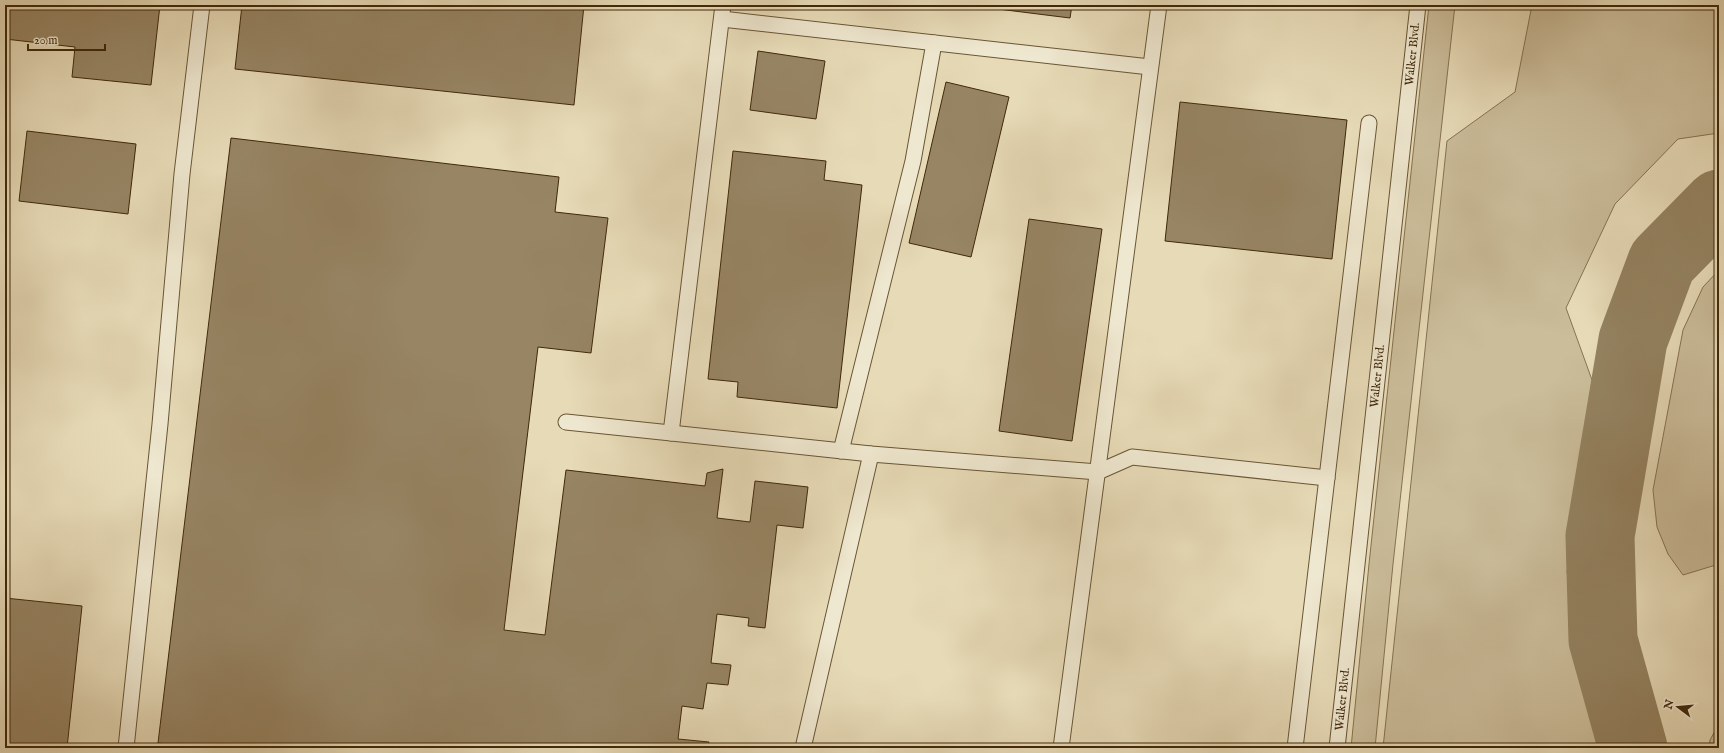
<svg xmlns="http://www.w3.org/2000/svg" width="1724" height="753" viewBox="0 0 1724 753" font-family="'IM FELL English',serif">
	<rect width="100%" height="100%" fill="#e7dbb7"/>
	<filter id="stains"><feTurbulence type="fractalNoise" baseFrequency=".005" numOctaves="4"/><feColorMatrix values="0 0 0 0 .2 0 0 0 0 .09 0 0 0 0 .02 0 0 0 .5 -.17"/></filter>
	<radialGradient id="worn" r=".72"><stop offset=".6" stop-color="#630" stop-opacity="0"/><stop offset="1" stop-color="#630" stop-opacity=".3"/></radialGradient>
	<g fill="#cbbd9a" stroke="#867252">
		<polygon points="1429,5 1455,5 1393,564 1375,748 1351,748 1369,564"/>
		<polygon points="1532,5 1719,5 1719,133 1678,139 1615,204 1566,308 1592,380 1567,572 1612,748 1383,748 1447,141 1515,92"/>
		<polygon points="1719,270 1719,564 1683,575 1668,554 1657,527 1653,490 1683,330 1703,287"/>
		<polygon points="1719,724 1719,748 1709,748 1710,740"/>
	</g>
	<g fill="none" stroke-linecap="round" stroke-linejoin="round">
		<polyline stroke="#948260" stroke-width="69" points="1633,748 1603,640 1600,536 1633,340 1662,262 1719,204"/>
	</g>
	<g fill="#978564" stroke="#40280a">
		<polygon points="5,5 160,5 151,85 72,77 75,47 5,39"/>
		<polygon points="242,5 584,5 574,105 235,69"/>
		<polygon points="982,5 1072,5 1070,18 982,7"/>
		<polygon points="758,51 825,61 816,119 750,110"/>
		<polygon points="946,82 1009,97 971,257 909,243"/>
		<polygon points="1180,102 1347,120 1332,259 1165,241"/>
		<polygon points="27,131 136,144 128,214 19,201"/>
		<polygon points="231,138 559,177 555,212 608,218 591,353 538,347 504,630 545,635 566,470 705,486 707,473 723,469 717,518 750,522 755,481 808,487 803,528 777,525 765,628 748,626 749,618 717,614 711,663 731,665 728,685 707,683 703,709 682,706 678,739 709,742 708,748 199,748 158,743"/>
		<polygon points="733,151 826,161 824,180 862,185 837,408 737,397 738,382 708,379"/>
		<polygon points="1029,219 1102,229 1072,441 999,431"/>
		<polygon points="5,598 82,606 67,748 5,748"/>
	</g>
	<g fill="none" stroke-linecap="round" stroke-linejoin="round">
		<defs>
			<g id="lane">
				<polyline points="722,19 1150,67"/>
				<polyline points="566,422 871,454 1098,472 1132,457 1327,478"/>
				<polyline points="671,433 723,5"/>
				<polyline points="841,451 913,161 934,43"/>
				<polyline points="126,748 160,424 182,174 202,5"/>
				<polyline points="803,748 871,454"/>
				<polyline points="1061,748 1159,5"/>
				<polyline points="1295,748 1369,123"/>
				<polyline points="1337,748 1418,5"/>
			</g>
		</defs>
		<use href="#lane" stroke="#6a5535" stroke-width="17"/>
		<use href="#lane" stroke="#efe8d0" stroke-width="15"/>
	</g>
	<g text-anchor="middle" stroke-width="3.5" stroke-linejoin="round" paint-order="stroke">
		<g font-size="12" fill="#40280a" stroke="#efe8d0">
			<text transform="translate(1412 54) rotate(-84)" y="4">Walker Blvd.</text>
			<text transform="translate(1377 376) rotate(-84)" y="4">Walker Blvd.</text>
			<text transform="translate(1342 699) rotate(-84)" y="4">Walker Blvd.</text>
		</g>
	</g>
	<rect width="1724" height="753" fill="none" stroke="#e7dbb7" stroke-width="20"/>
	<rect x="6" y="6" width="1712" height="741" fill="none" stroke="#40280a" stroke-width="2"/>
	<rect x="10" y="10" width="1704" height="733" fill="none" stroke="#40280a"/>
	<g transform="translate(1678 707) rotate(286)" stroke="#efe8d0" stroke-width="3" paint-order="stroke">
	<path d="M0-3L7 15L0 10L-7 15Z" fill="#40280a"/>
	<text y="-6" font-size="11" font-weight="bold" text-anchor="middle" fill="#40280a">N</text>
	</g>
	<path d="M28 44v6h77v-6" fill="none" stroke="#40280a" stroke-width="2"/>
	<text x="34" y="44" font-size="12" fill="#40280a" stroke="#efe8d0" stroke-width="3" paint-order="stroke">20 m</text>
	<rect width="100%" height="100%" filter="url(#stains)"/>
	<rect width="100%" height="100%" fill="url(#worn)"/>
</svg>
